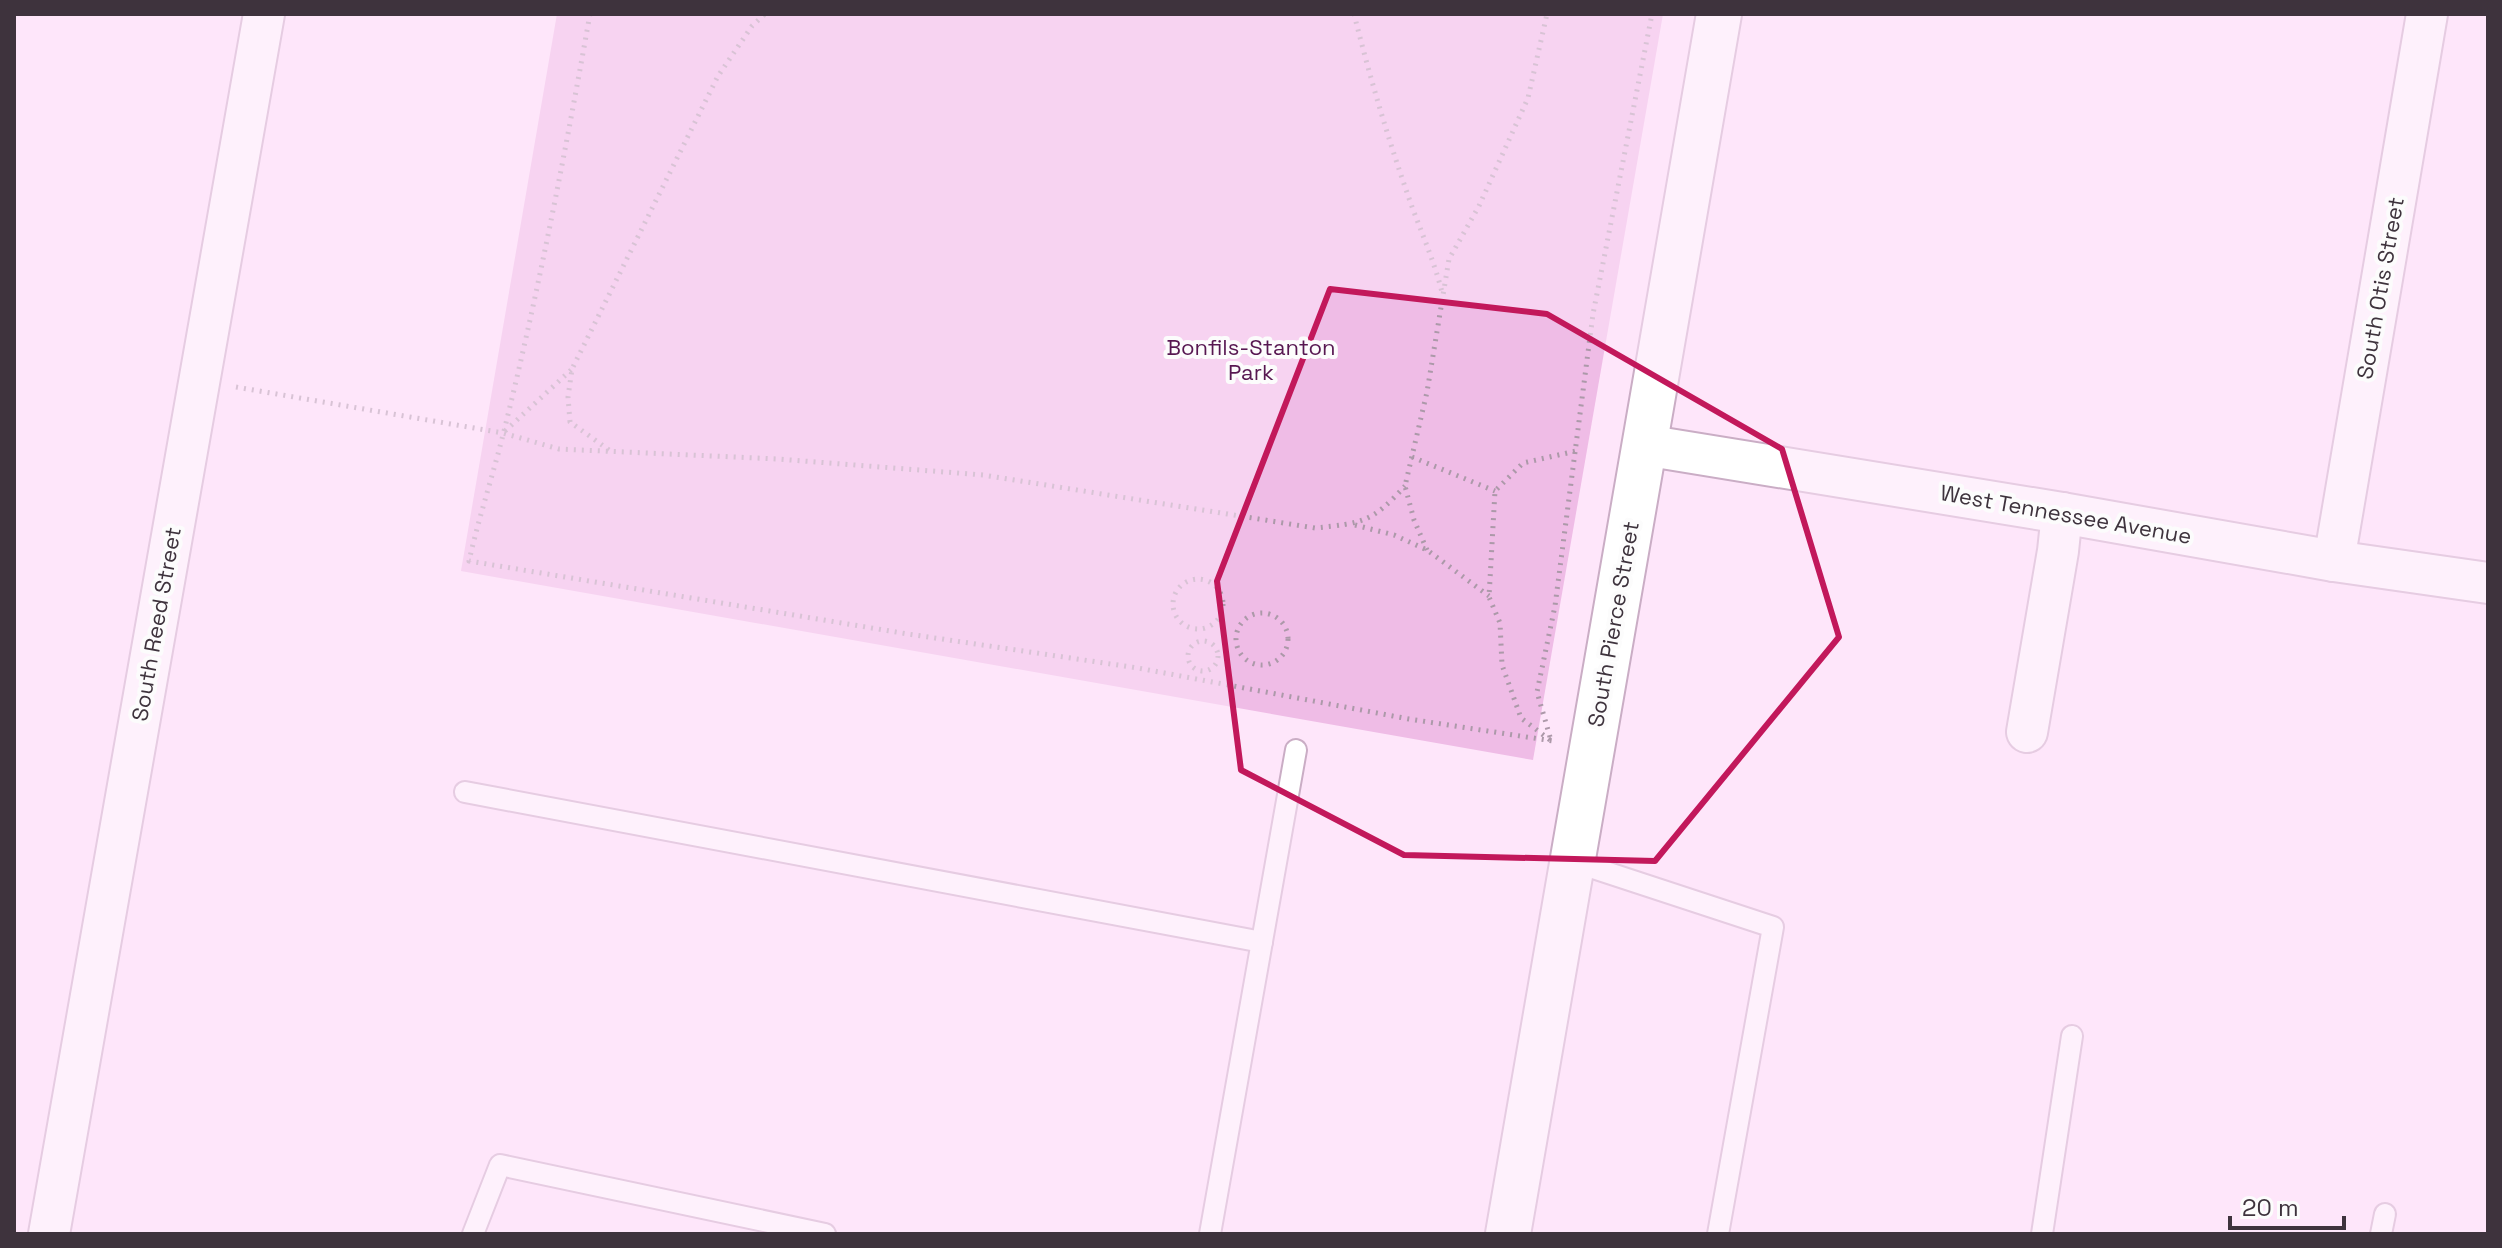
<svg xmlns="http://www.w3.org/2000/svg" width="2502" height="1248" viewBox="0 0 2502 1248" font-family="'Space Grotesk',sans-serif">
	<rect width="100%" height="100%" fill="#fee6fa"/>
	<polygon fill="#efbce6" points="557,14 1663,14 1533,760 461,571"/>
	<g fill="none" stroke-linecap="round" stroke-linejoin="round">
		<defs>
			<g id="service">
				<polyline points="465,792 1262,942"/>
				<polyline points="1572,861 1773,927 1718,1234"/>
				<polyline points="473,1234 500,1165 825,1234"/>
				<polyline points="1210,1234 1296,750"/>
				<polyline points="2042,1234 2072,1036"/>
				<polyline points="2381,1234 2385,1214"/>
			</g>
			<g id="minor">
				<polyline points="1644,445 2062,513 2334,561 2488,583"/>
				<polyline points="2334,561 2427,14"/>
				<polyline points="2027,732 2058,551 2062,513"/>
				<polyline points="49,1234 264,14"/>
			</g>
			<polyline id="tertiary" points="1508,1234 1719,14"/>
		</defs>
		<use href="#service" stroke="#caadc5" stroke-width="24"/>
		<use href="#minor" stroke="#caadc5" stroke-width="44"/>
		<use href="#tertiary" stroke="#caadc5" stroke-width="48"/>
		<g stroke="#ac99a9" stroke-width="5" stroke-dasharray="2 6" stroke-linecap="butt">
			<path d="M590 14C565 154 538 294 504 431 493 475 479 517 469 561L908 634 1138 668 1409 719 1553 741"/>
			<path d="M1354 14C1370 78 1389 142 1411 204 1422 234 1434 261 1442 292"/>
			<path d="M236 387 503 433 559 449 778 459 983 475 1315 528C1364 523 1372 522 1405 486"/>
			<polyline points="505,431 571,370"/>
			<polyline points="609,450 570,422 568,397 572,369 718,76 752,26 765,14"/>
			<polyline points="1412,457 1495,491"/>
			<polyline points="1355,525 1394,535 1427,550 1489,596"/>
			<polyline points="1427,550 1414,520 1405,486 1427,392 1449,259 1479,206 1528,98 1547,14"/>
			<circle cx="1198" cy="604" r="25"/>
			<circle cx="1262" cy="639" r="26"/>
			<circle cx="1203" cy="656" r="15"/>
			<polyline points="1550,737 1537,692 1555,606 1593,314 1652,14"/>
			<polyline points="1550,740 1521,718 1502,665 1500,623 1489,597 1495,491 1523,463 1576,451"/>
		</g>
		<use href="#service" stroke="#fff" stroke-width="20"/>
		<use href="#minor" stroke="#fff" stroke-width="40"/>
		<use href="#tertiary" stroke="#fff" stroke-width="44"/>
	</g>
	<path d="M0 0H2502V1248H0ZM1330 289 1547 314 1782 449 1839 637 1655 861 1404 855 1241 770 1217 581Z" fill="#fee6fa" fill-opacity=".55" fill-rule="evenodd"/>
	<path fill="none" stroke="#c2185b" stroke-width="6" stroke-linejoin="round" d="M1330 289 1547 314 1782 449 1839 637 1655 861 1404 855 1241 770 1217 581Z"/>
	<g text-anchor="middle" stroke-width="8" stroke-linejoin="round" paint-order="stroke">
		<g font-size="22" fill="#3e333d" stroke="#fcfcfc">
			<text transform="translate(2380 288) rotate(-80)" y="8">South Otis Street</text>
			<text transform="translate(2066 514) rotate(10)" y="8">West Tennessee Avenue</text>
			<text transform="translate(156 624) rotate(-80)" y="8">South Reed Street</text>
			<text transform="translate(1613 624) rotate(-80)" y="8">South Pierce Street</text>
		</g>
		<g font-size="22" fill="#571751" stroke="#fcfcfc">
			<text x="1251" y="355">Bonfils-Stanton<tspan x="1251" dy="25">Park</tspan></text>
		</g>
	</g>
	<rect width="2502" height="1248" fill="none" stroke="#3e333d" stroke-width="32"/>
	<path d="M2230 1216v12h114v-12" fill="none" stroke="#3e333d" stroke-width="4"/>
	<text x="2242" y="1216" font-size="24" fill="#3e333d" stroke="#fcfcfc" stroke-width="6" paint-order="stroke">20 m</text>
</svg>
